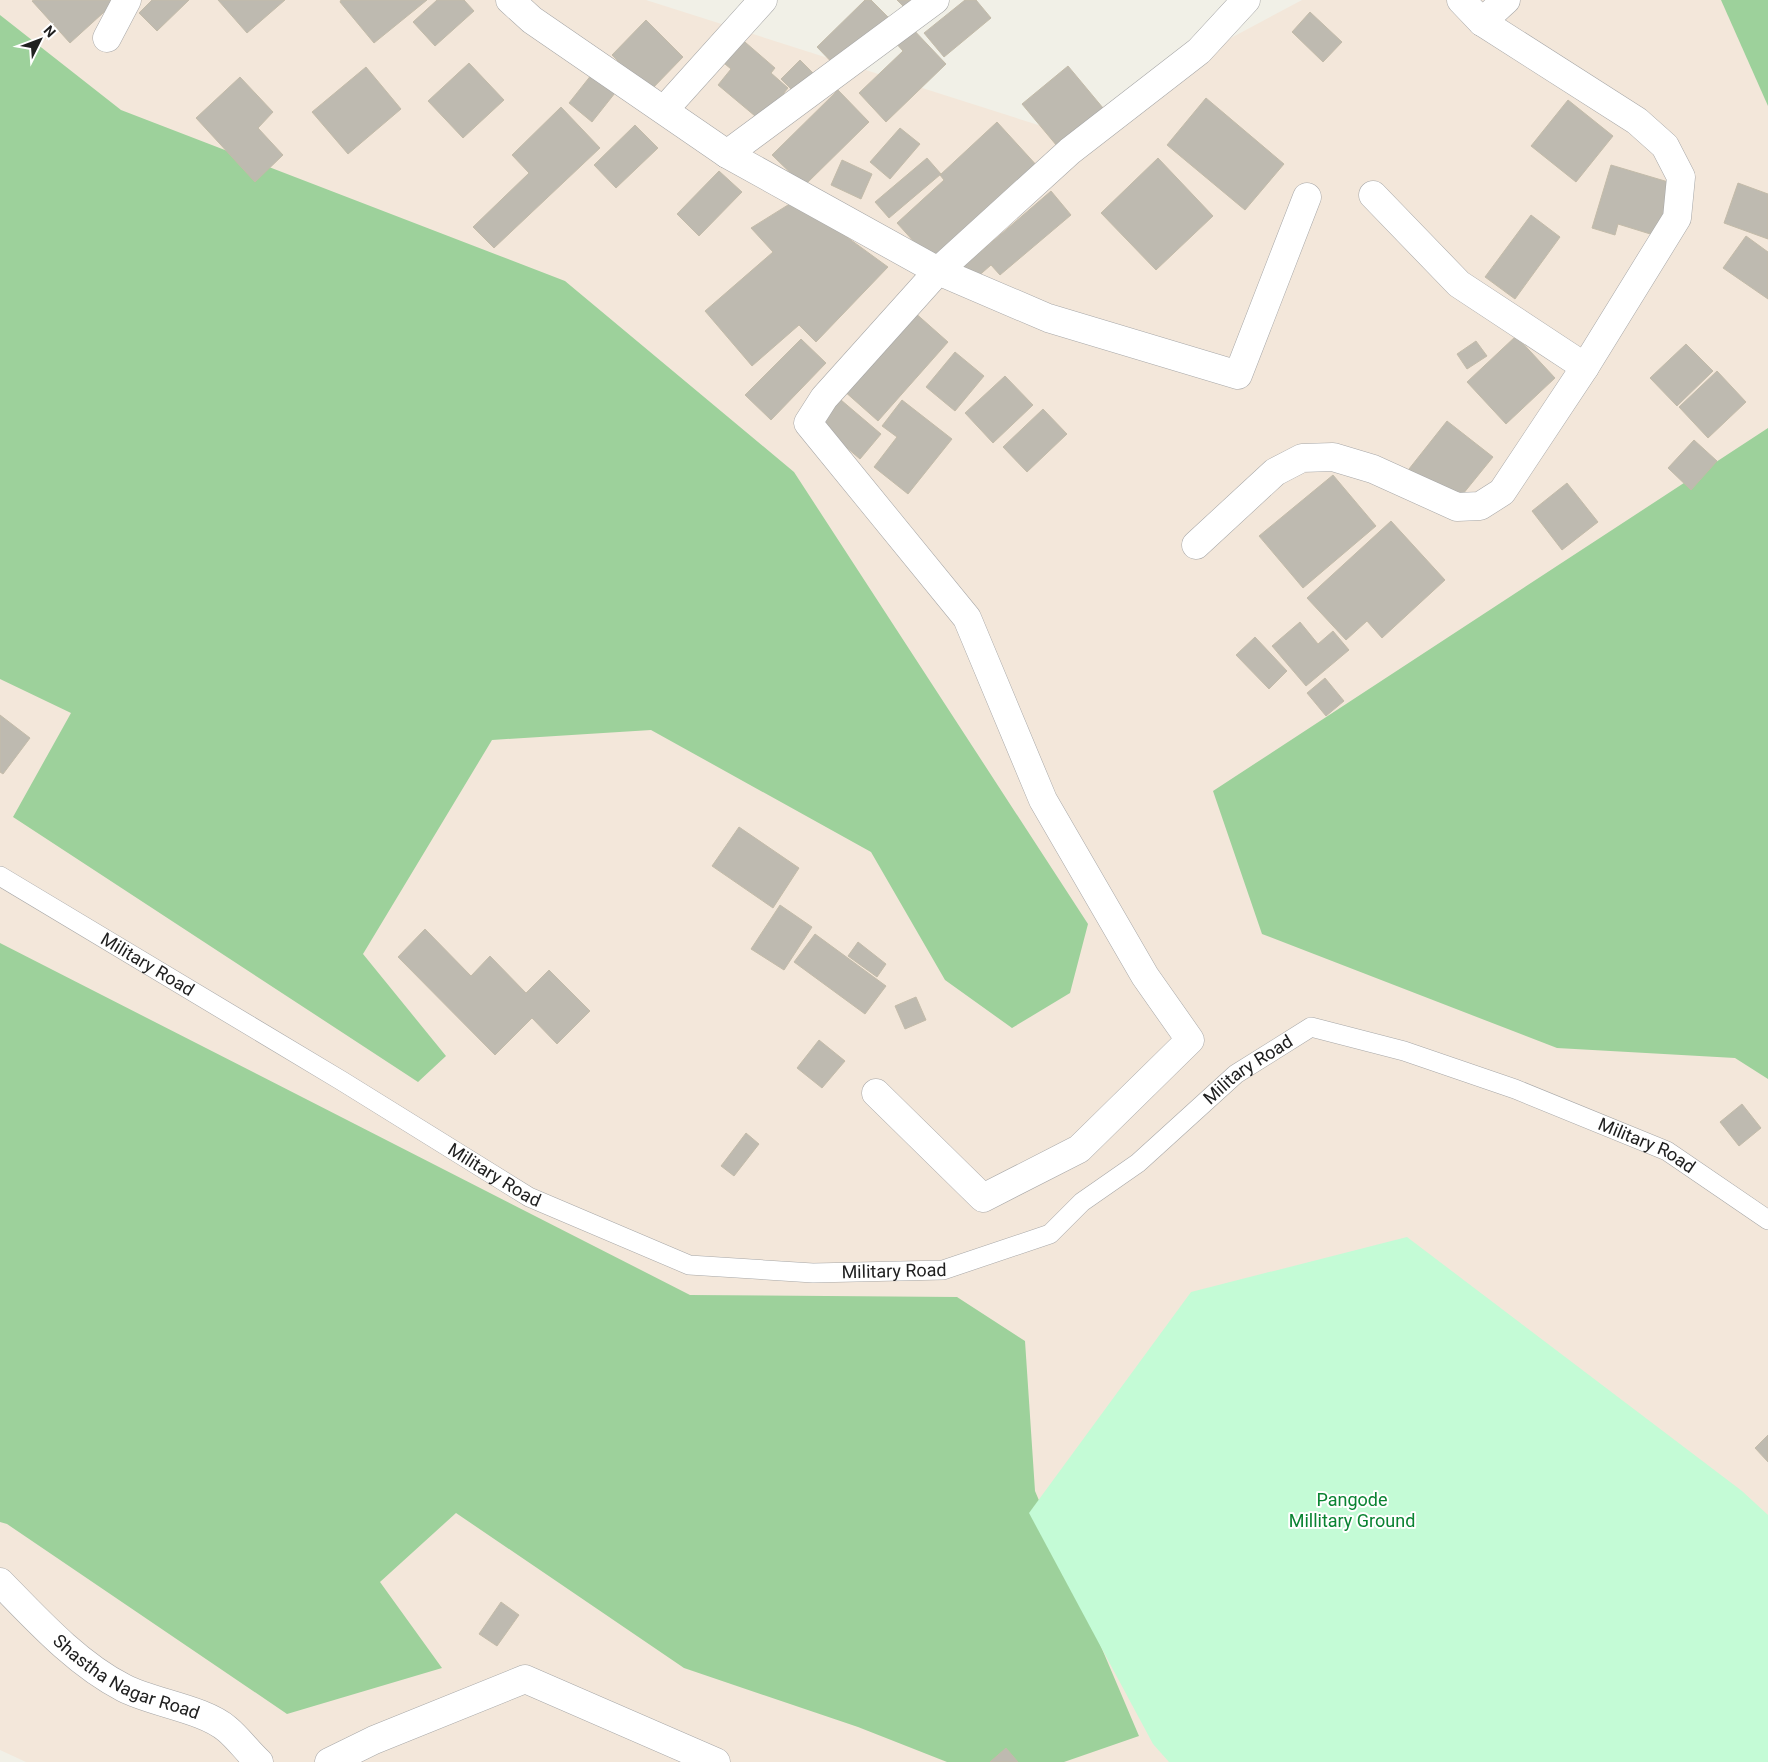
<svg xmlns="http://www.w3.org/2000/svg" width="1768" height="1762" viewBox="0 0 1768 1762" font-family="Roboto,sans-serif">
	<rect width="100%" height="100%" fill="#f1f0e7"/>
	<polygon fill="#f3e7da" points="0,0 646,0 1057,131 1302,0 1768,0 1768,1762 26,1762 0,1750"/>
	<g fill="#9dd19b">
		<polygon points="1721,0 1768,0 1768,106"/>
		<polygon points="0,15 121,110 565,281 794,472 1088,924 1070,993 1012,1028 945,980 871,852 651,730 492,740 363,954 446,1056 418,1082 13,817 71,713 0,679"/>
		<polygon points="1768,428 1768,1079 1735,1058 1557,1048 1262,934 1213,791"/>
		<polygon points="0,943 690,1295 957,1297 1025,1341 1035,1491 1139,1736 1064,1762 947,1762 858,1727 684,1668 456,1513 380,1582 442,1668 287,1714 7,1524 0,1522"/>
	</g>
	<polygon fill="#c4fbd6" points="1407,1237 1742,1491 1768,1515 1768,1762 1169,1762 1153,1744 1029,1513 1191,1292"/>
	<g fill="#bebab0" stroke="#c3bba9">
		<polygon points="34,0 112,0 114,3 70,43 32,1"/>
		<polygon points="152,0 189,0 157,31 139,13"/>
		<polygon points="218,0 285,0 247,33"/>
		<polygon points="341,0 427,0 374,43 340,2"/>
		<polygon points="437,0 464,0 474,11 435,46 413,22"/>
		<polygon points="865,0 871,0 895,24 843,74 817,47"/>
		<polygon points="897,0 928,0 912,15"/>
		<polygon points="965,0 976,0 991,18 944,57 924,33"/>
		<polygon points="1310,12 1342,42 1323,62 1292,32"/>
		<polygon points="646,20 683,57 649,92 612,55"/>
		<polygon points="910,26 946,64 886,122 859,93 903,51 894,41"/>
		<polygon points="738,36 775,68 771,73 788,88 761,121 718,85 731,69 719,59"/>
		<polygon points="800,60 819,79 800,98 781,79"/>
		<polygon points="469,63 504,100 463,138 428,101"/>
		<polygon points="1068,66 1108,114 1062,152 1022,104"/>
		<polygon points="366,67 401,109 348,154 312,112"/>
		<polygon points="592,74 615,93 592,122 569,103"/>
		<polygon points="240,77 273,112 258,128 283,155 255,182 196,118"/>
		<polygon points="838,90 869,122 804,186 772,155"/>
		<polygon points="1206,98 1284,164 1245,210 1167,145"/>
		<polygon points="1568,100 1613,136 1576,182 1531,146"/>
		<polygon points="561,107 600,148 494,248 473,227 529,173 512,155"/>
		<polygon points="997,122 1039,168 934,264 897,223 944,180 940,175"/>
		<polygon points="635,125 658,148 616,188 594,165"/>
		<polygon points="900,128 920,144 890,179 870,162"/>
		<polygon points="927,158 941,174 889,218 875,202"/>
		<polygon points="1158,158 1213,216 1156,270 1101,213"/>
		<polygon points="842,160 872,174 861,199 831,185"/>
		<polygon points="1611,165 1675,184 1660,237 1618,224 1615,235 1592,228"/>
		<polygon points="719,171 742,192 699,236 677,214"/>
		<polygon points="1738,183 1768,194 1768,239 1724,223"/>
		<polygon points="1051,191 1071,215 1000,275 991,265 975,279 964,266"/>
		<polygon points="796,200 888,267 816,342 799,325 752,366 705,311 773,252 751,228"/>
		<polygon points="1531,215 1560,237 1515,299 1485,277"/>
		<polygon points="1746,236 1768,252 1768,299 1723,268"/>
		<polygon points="913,311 948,342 878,421 843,390"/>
		<polygon points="1516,336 1555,378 1506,424 1467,382"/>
		<polygon points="801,339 826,363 771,420 745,395"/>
		<polygon points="1476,341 1487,356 1467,369 1457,354"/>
		<polygon points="1686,344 1713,371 1677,406 1650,378"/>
		<polygon points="955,352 984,376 955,411 926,387"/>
		<polygon points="1717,371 1746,402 1708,438 1679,407"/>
		<polygon points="1005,376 1033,405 993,443 965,413"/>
		<polygon points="841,400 881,434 860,459 820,425"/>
		<polygon points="902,400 952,439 908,494 874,467 897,437 882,426"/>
		<polygon points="1043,409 1067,434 1027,472 1003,447"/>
		<polygon points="1447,421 1493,457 1454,505 1409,469"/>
		<polygon points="1694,440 1717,461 1691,490 1668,468"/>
		<polygon points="1333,475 1376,526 1303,588 1259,536"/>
		<polygon points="1567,483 1598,522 1562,550 1532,511"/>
		<polygon points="1391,521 1445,580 1382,638 1367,621 1346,640 1307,598"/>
		<polygon points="1300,622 1318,644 1333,631 1349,650 1306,686 1272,646"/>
		<polygon points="1255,637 1287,671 1269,689 1236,655"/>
		<polygon points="1325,678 1344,701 1326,716 1307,693"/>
		<polygon points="0,715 30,738 3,774 0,772"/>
		<polygon points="739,827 799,868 773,908 712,866"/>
		<polygon points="780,905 812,927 784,970 751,949"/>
		<polygon points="425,929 471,976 490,956 526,993 549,970 590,1011 557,1044 532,1018 495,1055 398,957"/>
		<polygon points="815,934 886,986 865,1014 794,962"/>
		<polygon points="858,942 886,964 877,977 848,956"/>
		<polygon points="916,997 926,1020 905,1029 895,1006"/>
		<polygon points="819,1040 845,1061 822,1088 797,1068"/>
		<polygon points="1742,1104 1761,1128 1739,1146 1720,1122"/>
		<polygon points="746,1133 759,1144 734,1176 721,1166"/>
		<polygon points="1768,1435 1768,1462 1755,1448"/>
		<polygon points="501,1602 519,1615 497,1646 479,1634"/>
		<polygon points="1006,1748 1018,1762 990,1762"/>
	</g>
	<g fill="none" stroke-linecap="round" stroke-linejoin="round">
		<defs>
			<g id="service">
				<path id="s1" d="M0 876 342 1081 529 1197 689 1265 813 1273 943 1270 1050 1234 1082 1202 1138 1163 1236 1074 1311 1027 1404 1051 1515 1089 1667 1151 1768 1220"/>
			</g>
			<g id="minor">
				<polyline points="510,0 532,20 727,154 938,271 1070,151 1199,51 1246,0"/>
				<polyline points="1482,22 1506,0"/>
				<polyline points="107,38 127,0"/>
				<polyline points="664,110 763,0"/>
				<polyline points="727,154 935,0"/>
				<polyline points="1373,195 1459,284 1585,367"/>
				<polyline points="1196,545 1275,472 1302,458 1333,457 1373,469 1457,507 1480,506 1502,492 1585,367 1677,218 1681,177 1665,146 1637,121 1482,22 1461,0"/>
				<polyline points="876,1093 983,1198 1079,1149 1190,1040 1145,976 1043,800 967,618 808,423 824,398 938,271 1048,318 1238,375 1307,197"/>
				<path id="s2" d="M0 1582C37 1620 77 1664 124 1688 153 1703 204 1709 227 1729 238 1738 248 1752 259 1762"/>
				<polyline points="329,1762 374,1740 525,1679 716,1762"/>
			</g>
		</defs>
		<use href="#service" stroke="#a7a7a7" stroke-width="20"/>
		<use href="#minor" stroke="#a7a7a7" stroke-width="29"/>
		<use href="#service" stroke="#fff" stroke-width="19"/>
		<use href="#minor" stroke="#fff" stroke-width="28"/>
	</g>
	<g text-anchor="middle" stroke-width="4" stroke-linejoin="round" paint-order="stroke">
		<g font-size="18" fill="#202020" stroke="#fff">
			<text dy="6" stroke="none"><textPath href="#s1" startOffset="172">Military Road</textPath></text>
			<text dy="6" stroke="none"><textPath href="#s1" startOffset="1418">Military Road</textPath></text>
			<text dy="6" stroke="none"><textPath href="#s1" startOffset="1851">Military Road</textPath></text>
			<text dy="6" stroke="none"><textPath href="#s1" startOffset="578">Military Road</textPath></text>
			<text dy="6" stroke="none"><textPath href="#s1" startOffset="998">Military Road</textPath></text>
			<text dy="6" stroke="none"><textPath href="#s2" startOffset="161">Shastha Nagar Road</textPath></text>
		</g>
		<g font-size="18" fill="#0a8332" stroke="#fff">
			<text x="1352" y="1506">Pangode<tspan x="1352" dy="21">Millitary Ground</tspan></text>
		</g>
	</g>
	<g transform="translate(40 40) rotate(48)" stroke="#ffffff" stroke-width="4" paint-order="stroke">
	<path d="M0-4L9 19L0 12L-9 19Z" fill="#202020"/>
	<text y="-8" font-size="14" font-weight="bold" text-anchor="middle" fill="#202020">N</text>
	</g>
</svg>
